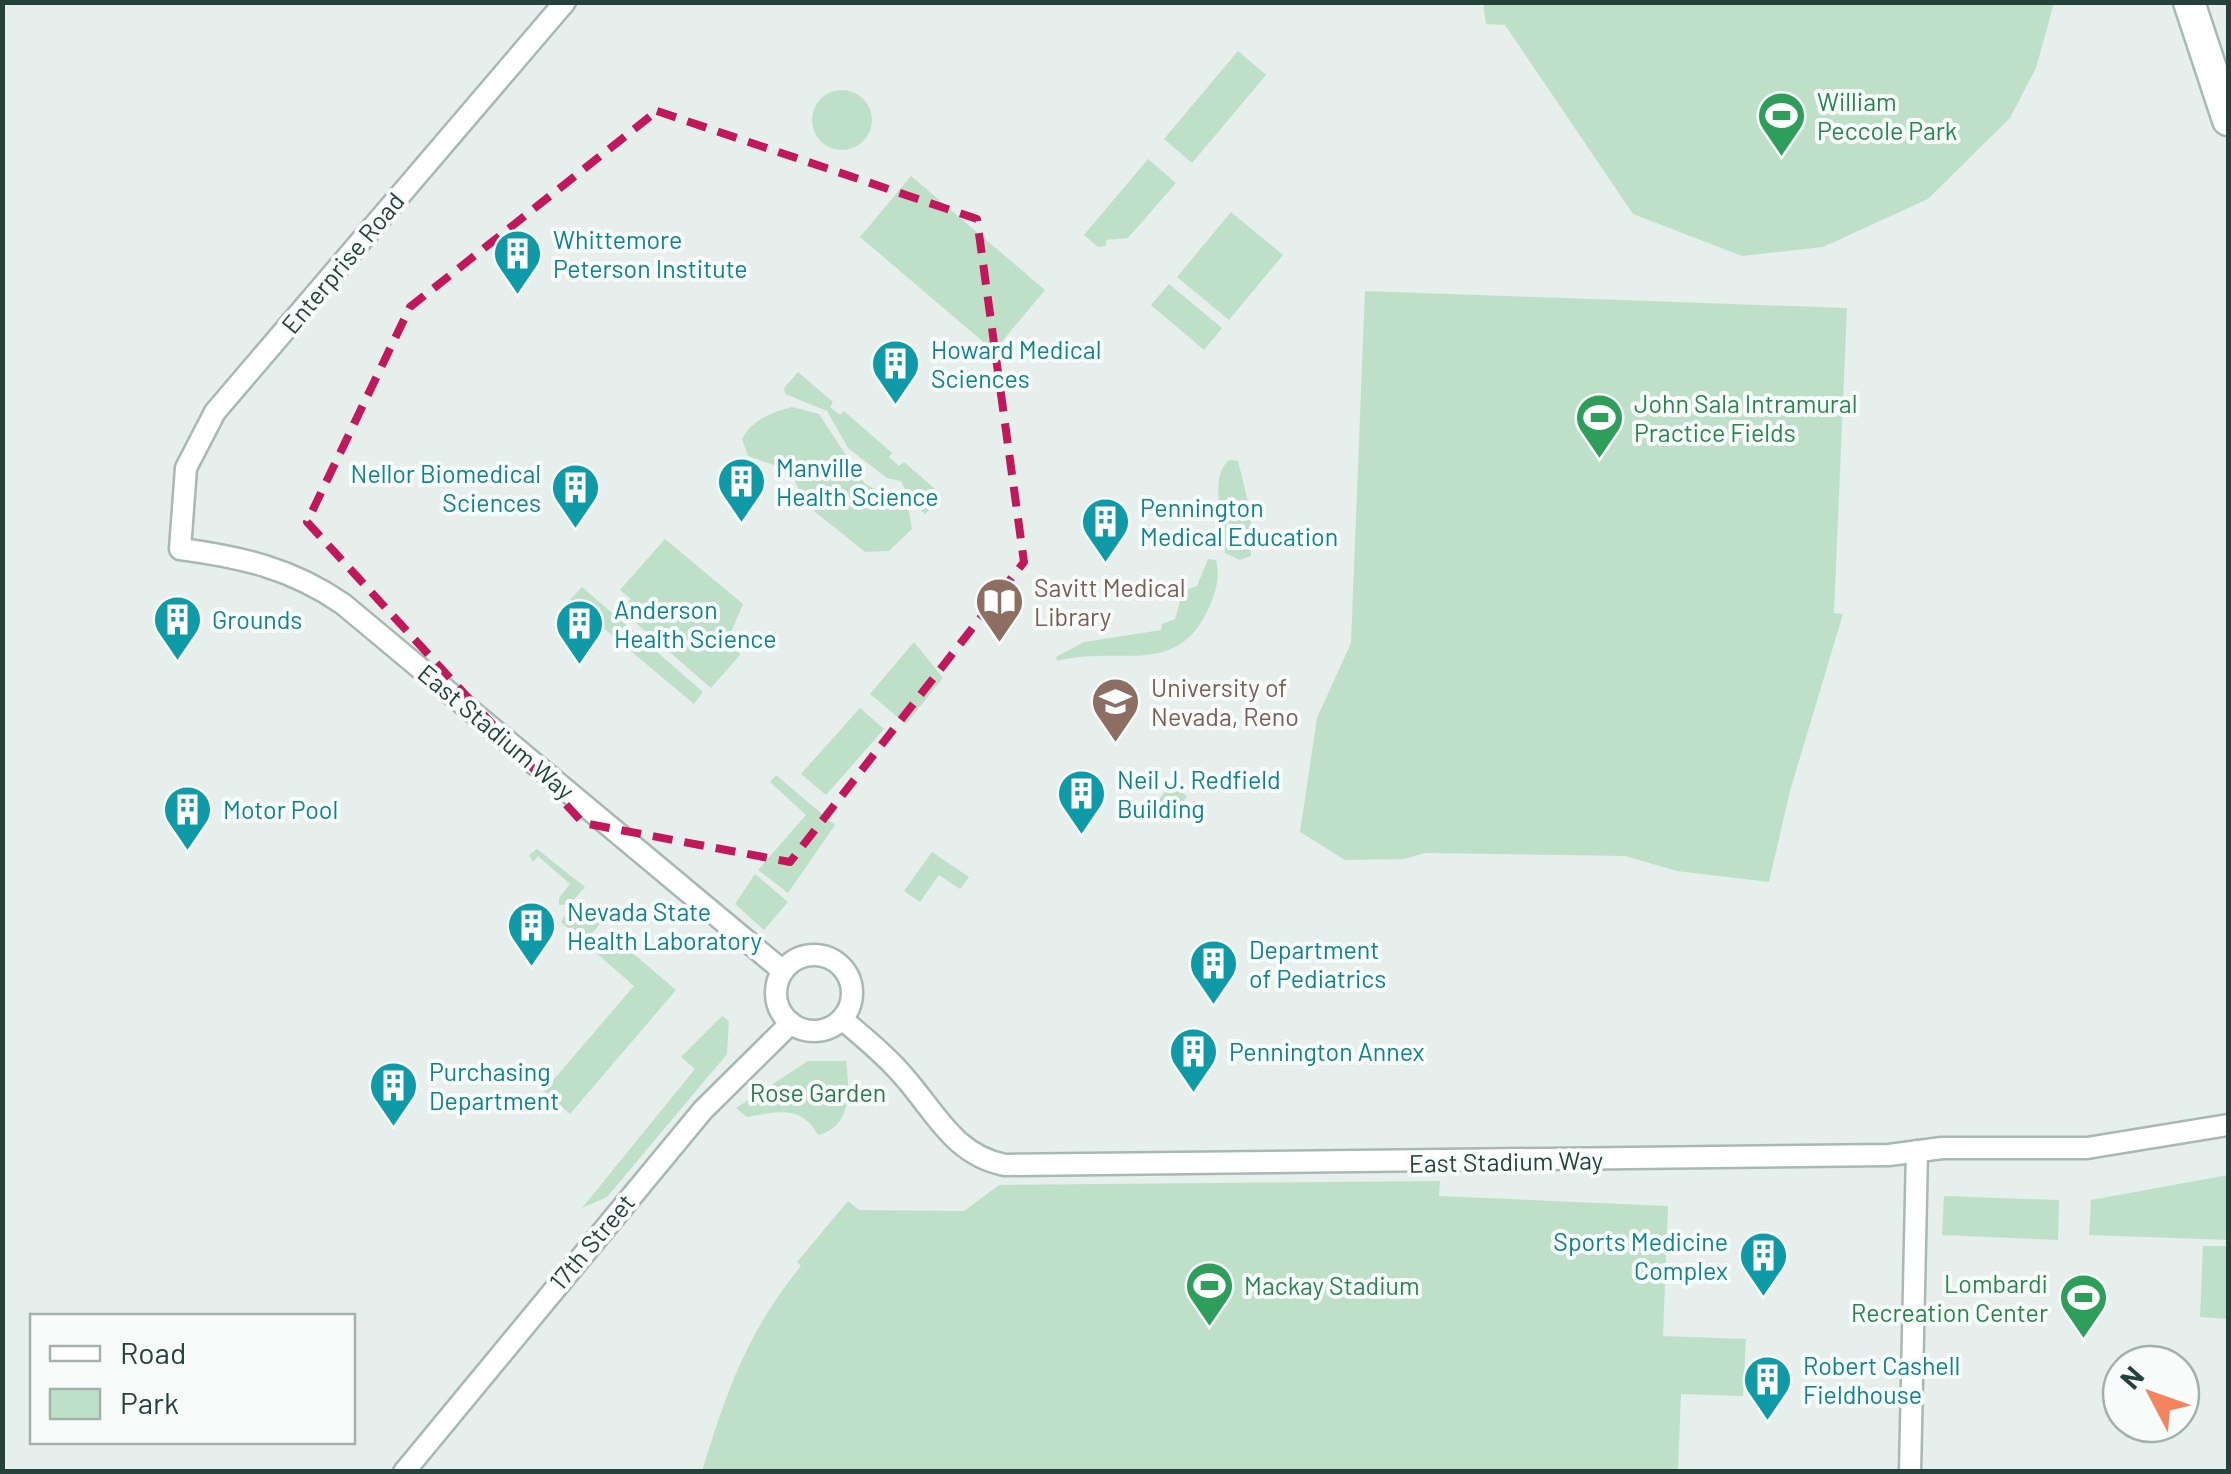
<svg xmlns="http://www.w3.org/2000/svg" width="2231" height="1474" viewBox="0 0 2231 1474" font-family="Barlow,sans-serif">
	<rect width="100%" height="100%" fill="#e6efeb"/>
	<g fill="#bfe0c8">
		<polygon points="2054,3 2036,68 2010,118 1928,199 1823,247 1742,256 1633,214 1505,25 1486,24 1483,3"/>
		<polygon points="1238,51 1266,75 1192,163 1164,139"/>
		<circle cx="842" cy="120" r="30"/>
		<polygon points="1148,159 1176,183 1128,238 1106,240 1106,246 1098,247 1084,235"/>
		<polygon points="911,176 1045,290 994,351 860,237"/>
		<polygon points="1231,212 1283,255 1229,320 1177,277"/>
		<polygon points="1169,284 1222,328 1204,350 1151,305"/>
		<polygon points="1365,291 1847,308 1834,613 1843,614 1790,791 1769,882 1677,871 1625,856 1425,853 1404,859 1345,860 1300,832 1317,718 1351,643"/>
		<polygon points="798,372 833,402 830,407 840,415 844,411 892,453 889,457 899,466 904,462 942,495 925,514 910,501 901,481 887,478 848,448 827,411 785,394 784,388"/>
		<path d="M792 407 819 414 865 484 908 506 912 529 889 551 865 552 804 503 791 471 748 456 742 439C752 420 772 412 792 407Z"/>
		<path d="M1230 460 1238 461 1251 514V556L1240 560 1225 553C1225 526 1207 475 1230 460Z"/>
		<polygon points="665,539 743,604 731,632 740,655 711,688 621,610 631,599 620,590"/>
		<path d="M1208 559 1216 560C1221 577 1215 596 1207 612 1174 678 1119 645 1057 661L1056 657 1084 642 1161 630 1162 624 1175 619 1183 591 1197 586Z"/>
		<polygon points="582,587 703,692 694,704 570,600"/>
		<polygon points="914,642 943,678 906,724 870,694"/>
		<polygon points="860,708 884,729 826,795 801,774"/>
		<polygon points="776,775 835,825 788,893 758,870 806,815 770,782"/>
		<polygon points="1170,785 1187,796 1171,820 1153,808"/>
		<polygon points="537,849 585,887 570,904 559,905 559,898 570,884 538,856 533,862 529,855"/>
		<polygon points="932,852 969,877 960,889 939,875 920,902 904,891"/>
		<polygon points="755,874 788,902 764,930 735,904"/>
		<polygon points="565,915 571,920 599,917 603,920 584,943 561,922"/>
		<polygon points="609,933 676,990 570,1114 544,1091 634,986 594,951"/>
		<polygon points="722,1016 729,1021 727,1054 607,1197 582,1208 695,1069 681,1057"/>
		<path d="M808 1061H846C850 1090 852 1127 818 1135 801 1104 776 1112 747 1117L736 1108Z"/>
		<polygon points="2228,1175 2228,1240 2089,1235 2091,1200"/>
		<path d="M1440 1181 1439 1196 1668 1206 1663 1336 1746 1339 1743 1396 1681 1394 1678 1471H702C727 1391 747 1332 801 1266L797 1262 848 1201 859 1210 964 1211 999 1185Z"/>
		<polygon points="1944,1196 2059,1200 2058,1240 1942,1235"/>
		<polygon points="2203,1246 2228,1246 2228,1319 2200,1317"/>
	</g>
	<g fill="none" stroke-linecap="round" stroke-linejoin="round">
		<defs>
			<g id="street">
				<path d="M565 2 215 412 186 468 180 549C241 557 291 568 343 604L783 971"/>
				<circle cx="814" cy="993" r="38"/>
				<path d="M842 1019C864 1038 887 1056 906 1079 937 1115 955 1155 1005 1165L1889 1155 1942 1148H2087L2228 1125"/>
				<polyline points="404,1472 703,1110 791,1023"/>
				<polyline points="1910,1472 1917,1151"/>
			</g>
			<polyline id="secondary" points="2189,2 2228,120"/>
		</defs>
		<use href="#street" stroke="#a8b8b2" stroke-width="25"/>
		<use href="#secondary" stroke="#a4bbb3" stroke-width="35"/>
		<use href="#street" stroke="#fff" stroke-width="20"/>
		<use href="#secondary" stroke="#fff" stroke-width="30"/>
	</g>
	<path fill="none" stroke="#c2185b" stroke-width="8" stroke-dasharray="20 12" stroke-linejoin="round" d="M657 111 977 219 1024 562 790 862 583 823 307 522 410 307Z"/>
	<defs>
		<symbol id="stadium-pin" viewBox="-11 -11 22 30"><path d="M0 17L-7.5 6A9.5 9.5 0 1 1 7.5 6Z" fill="#2e9e5b" stroke="#f7fbf9"/><path d="M0-5a6.5 5 0 1 0 0 10a6.5 5 0 1 0 0-10ZM-3.5-1.8h7v3.6h-7Z" fill="#fff"/></symbol>
		<symbol id="building-pin" viewBox="-11 -11 22 30"><path d="M0 17L-7.5 6A9.5 9.5 0 1 1 7.5 6Z" fill="#0f9aa8" stroke="#f7fbf9"/><path d="M-4-6H4V6H1V3H-1V6H-4ZM-2.5-4.3h1.7v1.8h-1.7ZM.8-4.3h1.7v1.8H.8ZM-2.5-1h1.7V.8h-1.7ZM.8-1h1.7V.8H.8Z" fill="#fff"/></symbol>
		<symbol id="library-pin" viewBox="-11 -11 22 30"><path d="M0 17L-7.5 6A9.5 9.5 0 1 1 7.5 6Z" fill="#8d6e63" stroke="#f7fbf9"/><path d="M-6-4Q-3-5.5-.7-3.5V5Q-3 3-6 4ZM6-4Q3-5.5 .7-3.5V5Q3 3 6 4Z" fill="#fff"/></symbol>
		<symbol id="university-pin" viewBox="-11 -11 22 30"><path d="M0 17L-7.5 6A9.5 9.5 0 1 1 7.5 6Z" fill="#8d6e63" stroke="#f7fbf9"/><path d="M0-5L7-2L0 1L-7-2ZM-4 1L0 2.5L4 1V4Q0 6-4 4Z" fill="#fff"/></symbol>
	</defs>
	<g fill-rule="evenodd">
		<use href="#stadium-pin" x="1754" y="88" width="55" height="75"/>
		<use href="#building-pin" x="490" y="226" width="55" height="75"/>
		<use href="#building-pin" x="868" y="336" width="55" height="75"/>
		<use href="#stadium-pin" x="1572" y="390" width="55" height="75"/>
		<use href="#building-pin" x="714" y="454" width="55" height="75"/>
		<use href="#building-pin" x="548" y="460" width="55" height="75"/>
		<use href="#building-pin" x="1078" y="494" width="55" height="75"/>
		<use href="#library-pin" x="972" y="574" width="55" height="75"/>
		<use href="#building-pin" x="150" y="592" width="55" height="75"/>
		<use href="#building-pin" x="552" y="596" width="55" height="75"/>
		<use href="#university-pin" x="1088" y="674" width="55" height="75"/>
		<use href="#building-pin" x="1054" y="766" width="55" height="75"/>
		<use href="#building-pin" x="160" y="782" width="55" height="75"/>
		<use href="#building-pin" x="504" y="898" width="55" height="75"/>
		<use href="#building-pin" x="1186" y="936" width="55" height="75"/>
		<use href="#building-pin" x="1166" y="1024" width="55" height="75"/>
		<use href="#building-pin" x="366" y="1058" width="55" height="75"/>
		<use href="#building-pin" x="1736" y="1228" width="55" height="75"/>
		<use href="#stadium-pin" x="1182" y="1258" width="55" height="75"/>
		<use href="#stadium-pin" x="2056" y="1270" width="55" height="75"/>
		<use href="#building-pin" x="1740" y="1352" width="55" height="75"/>
	</g>
	<g text-anchor="middle" stroke-width="8" stroke-linejoin="round" paint-order="stroke">
		<g font-size="25" fill="#27864d" stroke="#f7fbf9" text-anchor="start">
			<text x="1817" y="111">William<tspan x="1817" dy="29">Peccole Park</tspan></text>
			<text x="1634" y="413">John Sala Intramural<tspan x="1634" dy="29">Practice Fields</tspan></text>
			<text x="2048" y="1293" text-anchor="end">Lombardi<tspan x="2048" dy="29">Recreation Center</tspan></text>
			<text x="1244" y="1295">Mackay Stadium</text>
		</g>
		<g font-size="25" fill="#0d838f" stroke="#f7fbf9" text-anchor="start">
			<text x="553" y="249">Whittemore<tspan x="553" dy="29">Peterson Institute</tspan></text>
			<text x="931" y="359">Howard Medical<tspan x="931" dy="29">Sciences</tspan></text>
			<text x="776" y="477">Manville<tspan x="776" dy="29">Health Science</tspan></text>
			<text x="541" y="483" text-anchor="end">Nellor Biomedical<tspan x="541" dy="29">Sciences</tspan></text>
			<text x="1140" y="517">Pennington<tspan x="1140" dy="29">Medical Education</tspan></text>
			<text x="614" y="619">Anderson<tspan x="614" dy="29">Health Science</tspan></text>
			<text x="212" y="629">Grounds</text>
			<text x="1117" y="789">Neil J. Redfield<tspan x="1117" dy="29">Building</tspan></text>
			<text x="223" y="819">Motor Pool</text>
			<text x="567" y="921">Nevada State<tspan x="567" dy="29">Health Laboratory</tspan></text>
			<text x="1249" y="959">Department<tspan x="1249" dy="29">of Pediatrics</tspan></text>
			<text x="1229" y="1061">Pennington Annex</text>
			<text x="429" y="1081">Purchasing<tspan x="429" dy="29">Department</tspan></text>
			<text x="1728" y="1251" text-anchor="end">Sports Medicine<tspan x="1728" dy="29">Complex</tspan></text>
			<text x="1803" y="1375">Robert Cashell<tspan x="1803" dy="29">Fieldhouse</tspan></text>
		</g>
		<g font-size="25" fill="#24423a" stroke="#f7fbf9">
			<text transform="translate(343 263) rotate(-50)" y="9">Enterprise Road</text>
			<text transform="translate(496 732) rotate(40)" y="9">East Stadium Way</text>
			<text transform="translate(1506 1162) rotate(-1)" y="9">East Stadium Way</text>
			<text transform="translate(592 1242) rotate(-50)" y="9">17th Street</text>
		</g>
		<g font-size="25" fill="#785e54" stroke="#f7fbf9" text-anchor="start">
			<text x="1034" y="597">Savitt Medical<tspan x="1034" dy="29">Library</tspan></text>
			<text x="1151" y="697">University of<tspan x="1151" dy="29">Nevada, Reno</tspan></text>
		</g>
		<g font-size="25" fill="#2d7a4b" stroke="#f7fbf9">
			<text x="818" y="1102">Rose Garden</text>
		</g>
	</g>
	<rect width="2231" height="1474" fill="none" stroke="#24423a" stroke-width="10"/>
	<rect x="30" y="1314" width="325" height="130" fill="#f7fbf9" stroke="#a3b1ad" stroke-width="2.5"/>
	<rect x="50" y="1346" width="50" height="15" fill="#ffffff" stroke="#a3b1ad" stroke-width="2.5"/>
	<text x="120" y="1364" font-size="30" fill="#24423a">Road</text>
	<rect x="50" y="1389" width="50" height="30" fill="#bfe0c8" stroke="#a3b1ad" stroke-width="2.5"/>
	<text x="120" y="1414" font-size="30" fill="#24423a">Park</text>
	<g transform="translate(2151 1394) rotate(311)"><circle r="48" fill="#f7fbf9" stroke="#a3b1ad" stroke-width="2.5"/>
	<path d="M0-8L18 38L0 25L-18 38Z" fill="#f4845f"/>
	<text y="-15" font-size="28" font-weight="bold" text-anchor="middle" fill="#24423a">N</text>
	</g>
</svg>
